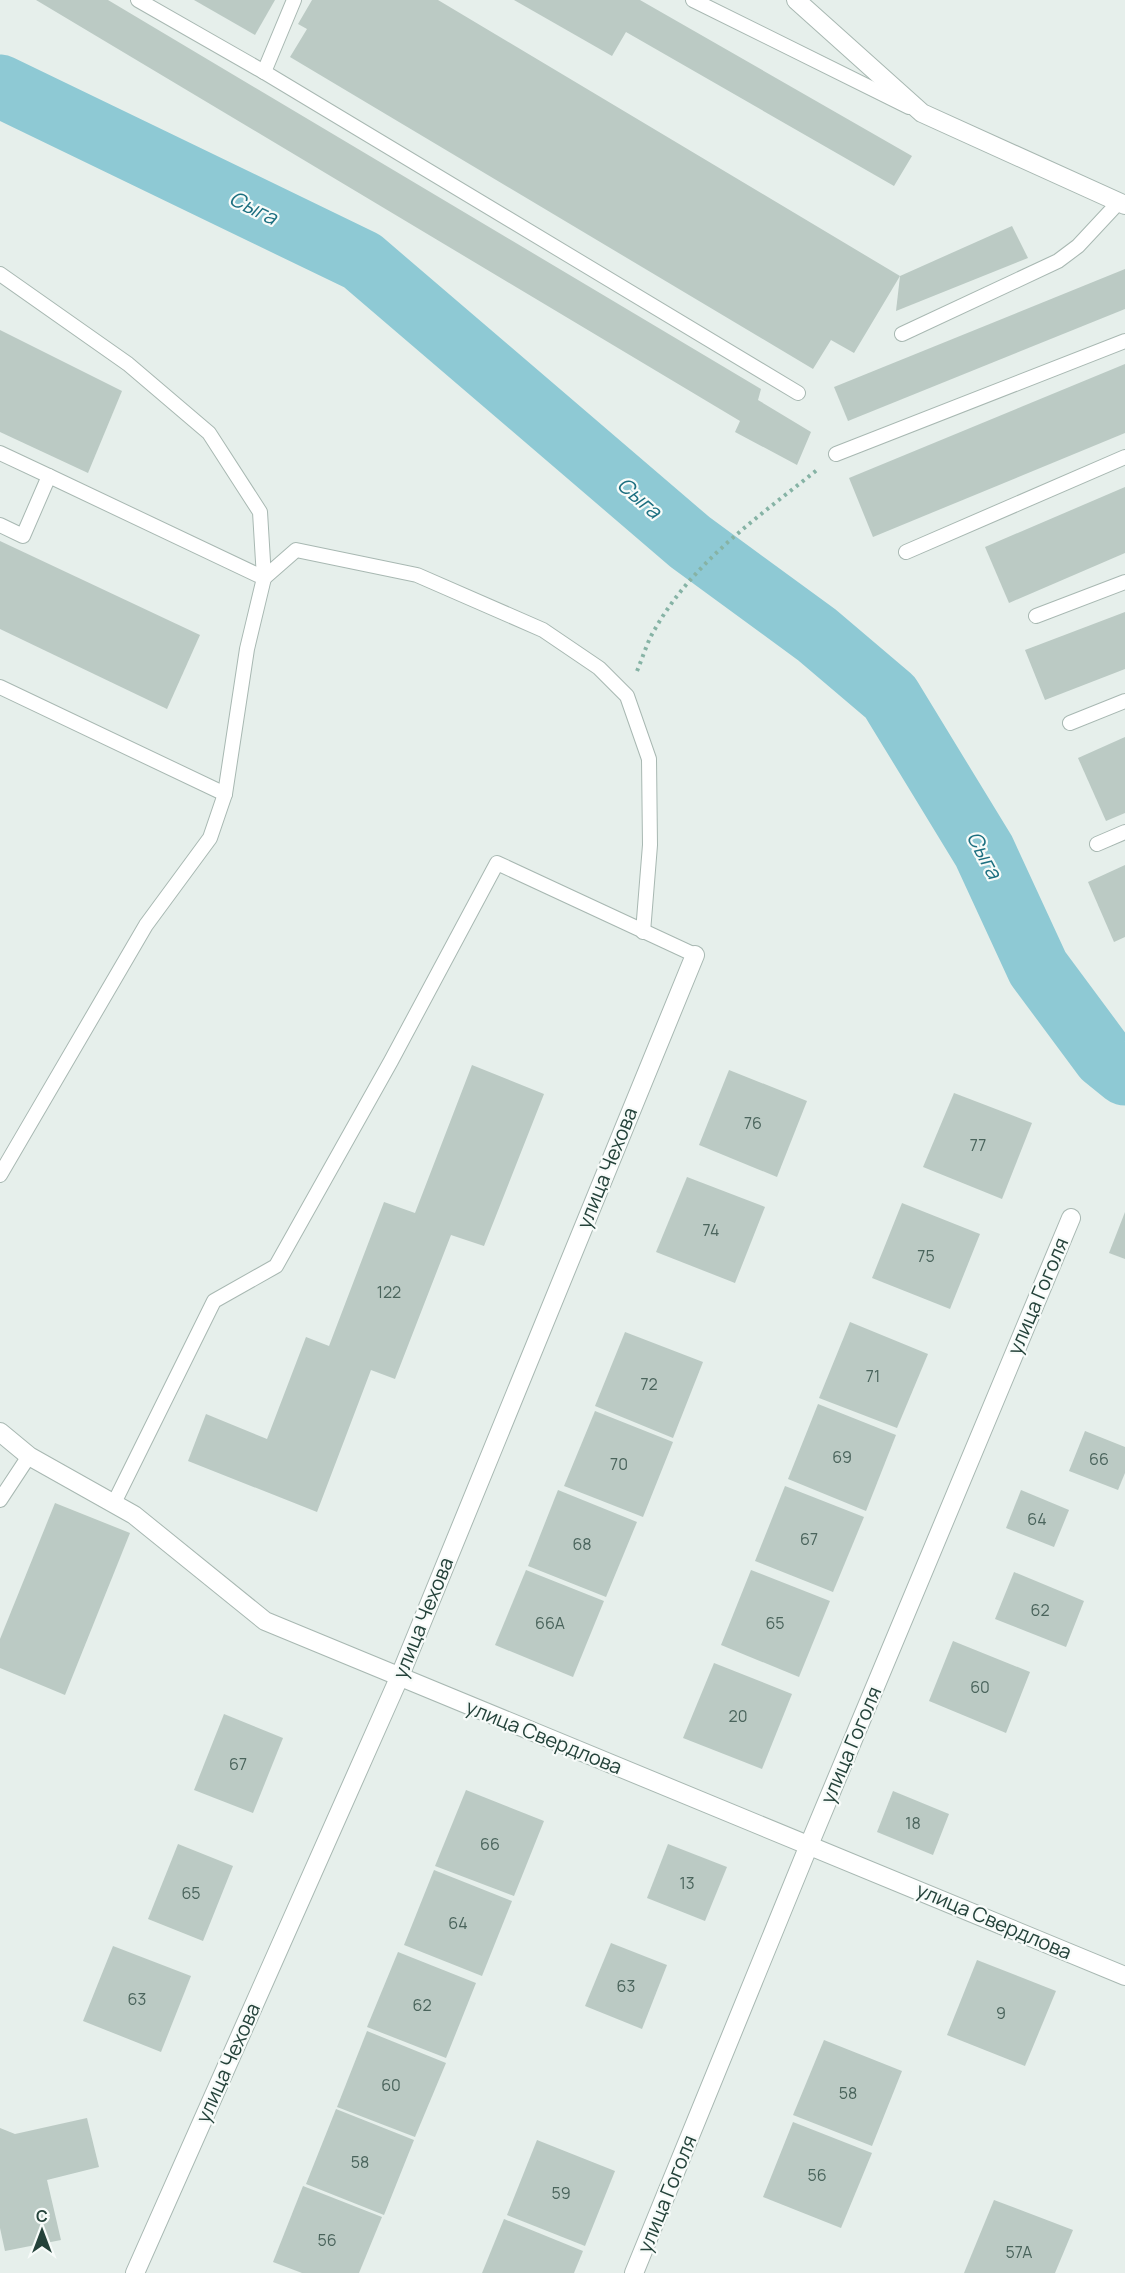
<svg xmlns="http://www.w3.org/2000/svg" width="1125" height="2273" viewBox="0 0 1125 2273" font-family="Manrope,sans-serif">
	<rect width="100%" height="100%" fill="#e6efeb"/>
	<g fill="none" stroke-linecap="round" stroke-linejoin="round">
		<polyline stroke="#8ec9d4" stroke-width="63" points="0,86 362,261 690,542 817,635 890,697 984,851 1038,968 1104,1057 1125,1074"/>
	</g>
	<g fill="#bbcac4">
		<polygon points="36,0 108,0 761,389 758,400 811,432 797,465 735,432 740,421"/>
		<polygon points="194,0 275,0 255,35"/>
		<polygon points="312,0 438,0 900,276 854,353 831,340 813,369 290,57 307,29 298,24"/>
		<polygon points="514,0 640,0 912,156 894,186 626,32 612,56"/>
		<polygon points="1012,226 1028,258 896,311 900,276"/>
		<polygon points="1125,269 1125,309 848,421 834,387"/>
		<polygon points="0,330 122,391 88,473 0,432"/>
		<polygon points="1125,364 1125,433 873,537 849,478"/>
		<polygon points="1125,487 1125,553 1009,603 985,547"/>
		<polygon points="0,541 200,635 167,709 0,629"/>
		<polygon points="1125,612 1125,669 1045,700 1025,650"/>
		<polygon points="1125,737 1125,813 1106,821 1078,758"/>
		<polygon points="1125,865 1125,937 1114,942 1088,882"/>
		<polygon points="472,1065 544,1094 484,1246 451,1235 395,1379 371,1370 317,1512 188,1461 206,1414 267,1439 306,1337 329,1346 384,1202 415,1213"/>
		<polygon points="729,1070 807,1101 777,1177 699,1145"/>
		<polygon points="954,1093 1032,1123 1002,1199 923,1167"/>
		<polygon points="687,1177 765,1207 735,1283 656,1252"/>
		<polygon points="902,1203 980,1234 950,1309 872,1278"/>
		<polygon points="1125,1212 1125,1259 1109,1253"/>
		<polygon points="850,1322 928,1354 897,1428 819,1398"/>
		<polygon points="625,1332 703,1362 673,1438 595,1406"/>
		<polygon points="818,1404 896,1435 866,1511 788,1479"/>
		<polygon points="595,1411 673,1442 643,1517 564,1486"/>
		<polygon points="1085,1431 1125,1447 1125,1473 1118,1490 1069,1471"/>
		<polygon points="785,1486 864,1517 833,1592 755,1561"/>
		<polygon points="558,1490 637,1522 606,1597 528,1566"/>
		<polygon points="1021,1490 1069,1510 1054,1547 1006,1528"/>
		<polygon points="55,1503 130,1533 65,1695 0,1668 0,1639"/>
		<polygon points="526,1570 604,1601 573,1677 495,1645"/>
		<polygon points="751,1570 830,1601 799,1677 721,1645"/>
		<polygon points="1014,1572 1084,1601 1066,1647 995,1619"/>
		<polygon points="953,1641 1030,1672 1006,1733 929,1701"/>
		<polygon points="714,1663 792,1694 762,1769 683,1738"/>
		<polygon points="224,1714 283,1738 253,1813 194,1790"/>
		<polygon points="466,1790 544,1821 514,1896 435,1866"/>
		<polygon points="893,1791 949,1814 933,1855 877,1832"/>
		<polygon points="178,1844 233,1866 203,1941 148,1919"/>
		<polygon points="668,1844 727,1867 705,1921 647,1898"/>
		<polygon points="434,1870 512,1901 482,1976 404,1945"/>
		<polygon points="611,1943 667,1965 642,2029 585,2006"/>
		<polygon points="113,1946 191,1976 161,2052 83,2021"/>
		<polygon points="398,1952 476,1983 446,2058 367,2027"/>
		<polygon points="977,1960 1056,1991 1025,2066 947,2035"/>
		<polygon points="367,2031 446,2063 415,2137 337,2107"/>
		<polygon points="824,2040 902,2071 872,2146 793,2115"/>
		<polygon points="336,2109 414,2140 384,2215 306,2184"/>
		<polygon points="87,2118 99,2167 47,2180 61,2240 5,2251 0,2228 0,2128 15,2134"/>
		<polygon points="793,2122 872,2153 841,2228 763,2197"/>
		<polygon points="537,2140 615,2171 585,2246 507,2215"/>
		<polygon points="303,2186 382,2217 359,2273 302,2273 273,2262"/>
		<polygon points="994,2200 1073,2230 1055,2273 964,2273"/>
		<polygon points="504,2219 583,2251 574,2273 482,2273"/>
	</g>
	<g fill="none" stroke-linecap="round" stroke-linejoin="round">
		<defs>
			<g id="service">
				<polyline points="138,0 264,72 798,393"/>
				<polyline points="693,0 909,107"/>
				<polyline points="264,72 294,0"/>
				<polyline points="0,274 128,364 209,433 260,512 264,578 247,649 225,794 210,838 146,925 0,1175"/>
				<polyline points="902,334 1058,261 1078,246 1119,202"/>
				<polyline points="0,453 49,476"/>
				<polyline points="836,454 1125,341"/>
				<polyline points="0,525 23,536 49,476 264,578 296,550 417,575 543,630 599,668 627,696 649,759 650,845 643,932"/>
				<polyline points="906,552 1125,457"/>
				<polyline points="1036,616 1125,582"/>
				<polyline points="0,687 225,794"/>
				<polyline points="1070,723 1125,701"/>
				<polyline points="1097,844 1125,832"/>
				<polyline points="0,1500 29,1456"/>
				<polyline points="114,1503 214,1301 276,1266 391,1061 497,863 695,955"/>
			</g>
			<g id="minor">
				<polyline points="796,0 922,113 1125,205"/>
				<polyline points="0,1432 29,1456 134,1515 265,1621 1125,1976"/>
				<polyline points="135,2273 399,1678 695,955"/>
				<polyline points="634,2273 809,1845 1071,1218"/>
			</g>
		</defs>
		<use href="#service" stroke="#a8b8b2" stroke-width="16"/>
		<use href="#minor" stroke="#a8b8b2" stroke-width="20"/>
		<path stroke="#86b3a5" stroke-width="4" stroke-dasharray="3 4.5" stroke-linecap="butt" d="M637 671C643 657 647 642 655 629 693 562 758 517 817 470"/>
		<use href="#service" stroke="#fff" stroke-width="14"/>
		<use href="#minor" stroke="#fff" stroke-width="18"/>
	</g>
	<g text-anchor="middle" stroke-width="4.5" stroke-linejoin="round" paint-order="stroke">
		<g font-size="16" fill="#4a645c">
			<text x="753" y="1129">76</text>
			<text x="978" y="1151">77</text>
			<text x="711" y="1236">74</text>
			<text x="926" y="1262">75</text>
			<text x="389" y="1298">122</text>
			<text x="873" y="1382">71</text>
			<text x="649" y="1390">72</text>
			<text x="842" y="1463">69</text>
			<text x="1099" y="1465">66</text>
			<text x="619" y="1470">70</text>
			<text x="1037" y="1525">64</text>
			<text x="809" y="1545">67</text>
			<text x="582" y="1550">68</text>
			<text x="1040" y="1616">62</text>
			<text x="550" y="1629">66А</text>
			<text x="775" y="1629">65</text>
			<text x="980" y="1693">60</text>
			<text x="738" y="1722">20</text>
			<text x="238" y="1770">67</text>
			<text x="913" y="1829">18</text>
			<text x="490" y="1850">66</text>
			<text x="687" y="1889">13</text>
			<text x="191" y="1899">65</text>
			<text x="458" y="1929">64</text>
			<text x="626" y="1992">63</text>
			<text x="137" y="2005">63</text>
			<text x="422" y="2011">62</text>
			<text x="1001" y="2019">9</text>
			<text x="391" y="2091">60</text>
			<text x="848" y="2099">58</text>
			<text x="360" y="2168">58</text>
			<text x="817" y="2181">56</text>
			<text x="561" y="2199">59</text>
			<text x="327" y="2246">56</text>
			<text x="1019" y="2258">57А</text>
		</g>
		<g font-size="20" fill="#24423a" stroke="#f7fbf9">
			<text transform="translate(607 1168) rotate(-68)" y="7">улица Чехова</text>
			<text transform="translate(1038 1296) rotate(-67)" y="7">улица Гоголя</text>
			<text transform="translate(423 1618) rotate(-68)" y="7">улица Чехова</text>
			<text transform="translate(544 1737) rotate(22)" y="7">улица Свердлова</text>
			<text transform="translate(851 1745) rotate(-67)" y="7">улица Гоголя</text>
			<text transform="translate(994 1921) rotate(23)" y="7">улица Свердлова</text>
			<text transform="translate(228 2063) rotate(-66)" y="7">улица Чехова</text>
			<text transform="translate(667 2194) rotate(-68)" y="7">улица Гоголя</text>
		</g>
		<g font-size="21" font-style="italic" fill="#1c6f80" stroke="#f7fbf9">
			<text transform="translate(253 208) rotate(26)" y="7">Сыга</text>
			<text transform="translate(639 498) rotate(41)" y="7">Сыга</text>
			<text transform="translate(984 855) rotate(62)" y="7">Сыга</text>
		</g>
	</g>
	<g transform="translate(42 2231)" stroke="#f7fbf9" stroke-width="4.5" paint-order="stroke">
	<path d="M0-4.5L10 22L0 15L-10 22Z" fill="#24423a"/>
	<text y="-9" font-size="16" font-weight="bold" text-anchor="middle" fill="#24423a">С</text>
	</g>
</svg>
